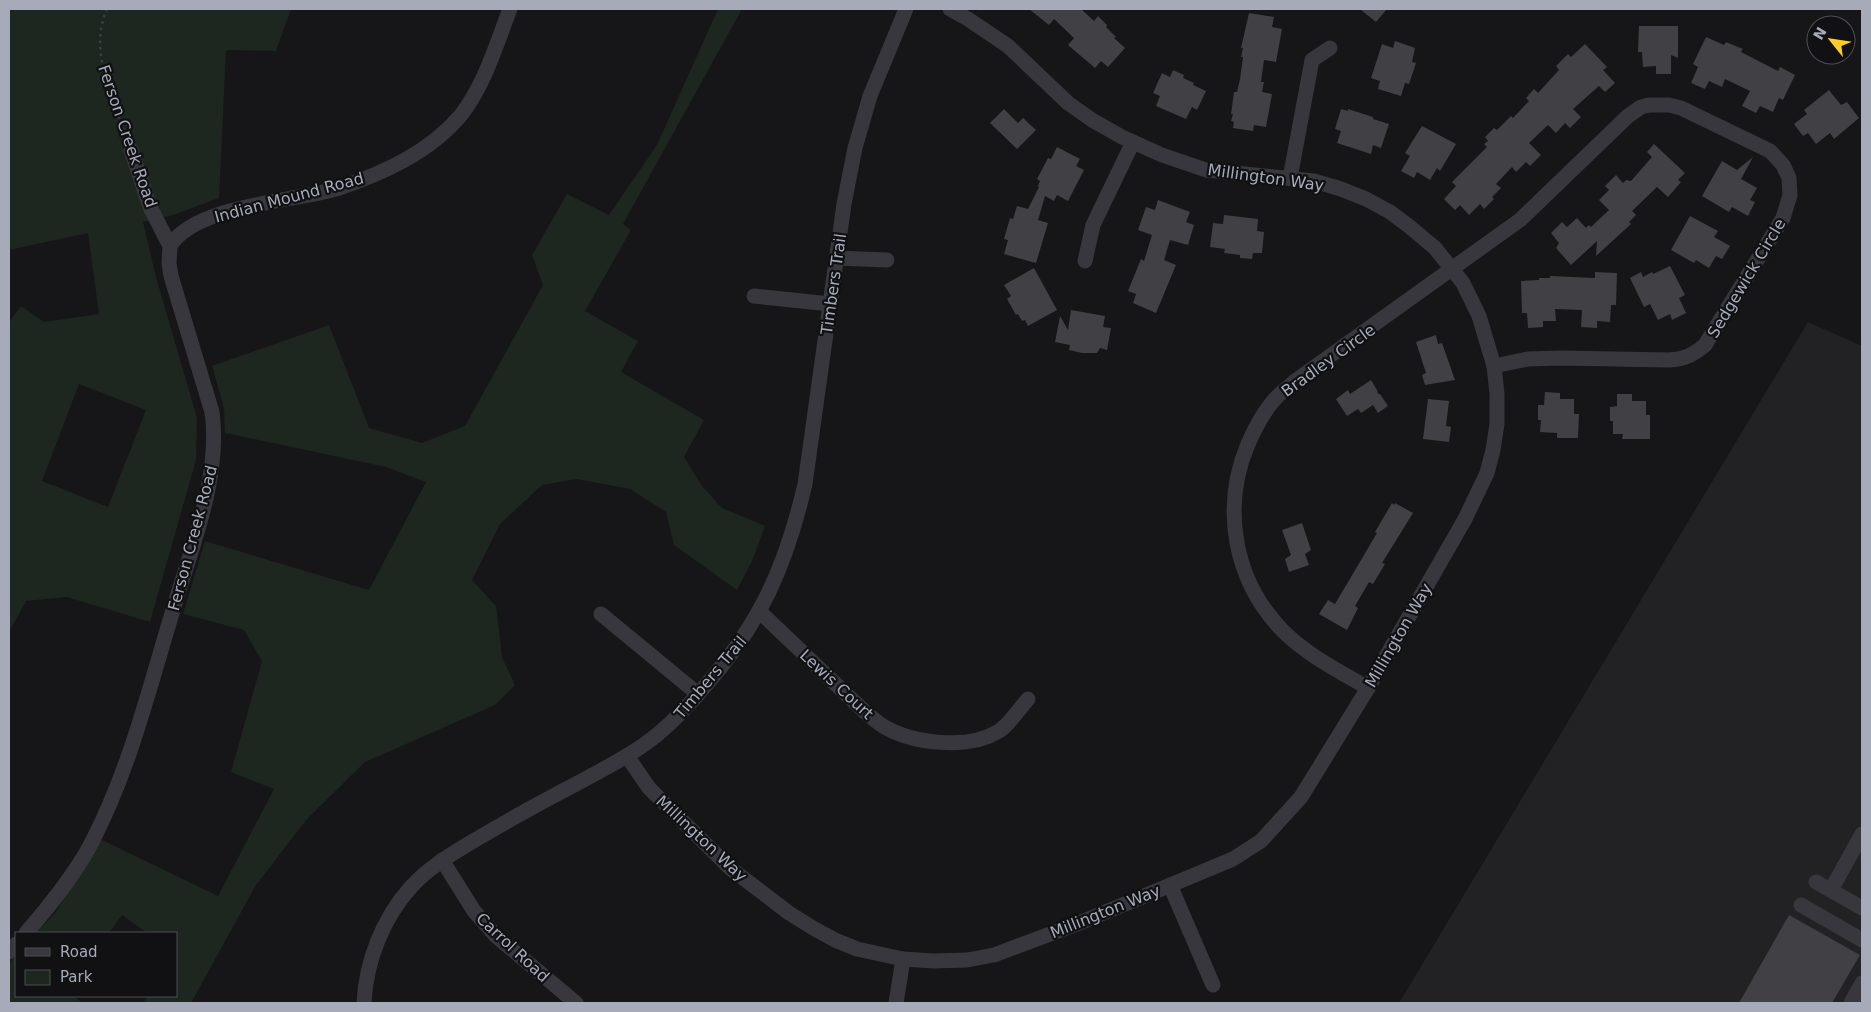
<svg xmlns="http://www.w3.org/2000/svg" width="1871" height="1012" viewBox="0 0 1871 1012" font-family="'DejaVu Sans',sans-serif">
	<rect width="100%" height="100%" fill="#161618"/>
	<polygon fill="#222225" points="1808,322 1862,346 1862,1003 1399,1003"/>
	<g fill="#1d261f" fill-rule="evenodd">
		<path d="M9 9H291L276 51 226 50 219 198 173 215 143 222 156 277 197 418 196 460 150 622 67 597 26 601 9 632V322L21 306 44 322 99 314 88 233 9 250ZM79 384 146 410 108 507 42 481Z"/>
		<polygon points="718,9 742,9 623,224 631,230 585,311 638,341 621,372 704,420 684,457 702,486 722,508 765,526 752,561 737,590 674,545 666,512 630,489 577,479 542,485 500,524 472,580 496,606 502,657 515,685 495,705 365,762 307,819 256,885 191,1003 143,1003 148,996 176,996 176,933 147,933 122,915 109,933 36,933 56,912 100,839 218,896 274,789 231,772 262,661 244,630 183,614 205,541 369,590 426,482 386,467 225,433 224,408 212,366 329,325 369,428 422,443 465,426 543,285 532,255 567,194 609,215 657,145"/>
		<polygon points="16,955 16,996 73,996 83,1003 9,1003 9,963"/>
	</g>
	<g fill="#404045">
		<polygon points="1029,9 1081,9 1094,21 1098,16 1107,25 1106,27 1116,37 1114,38 1125,48 1108,67 1101,61 1095,68 1068,45 1074,38 1054,19 1049,25"/>
		<polygon points="1360,9 1387,9 1376,22"/>
		<polygon points="1249,13 1274,17 1272,27 1282,29 1276,62 1264,60 1261,82 1264,82 1262,92 1272,94 1266,127 1254,125 1253,131 1233,128 1234,122 1231,121 1233,114 1231,114 1234,92 1237,92 1240,79 1243,57 1241,57 1243,48 1241,48"/>
		<polygon points="1639,26 1678,26 1678,58 1671,55 1671,74 1656,74 1656,66 1643,67 1642,52 1638,52"/>
		<polygon points="1706,37 1724,45 1726,42 1743,49 1741,52 1778,71 1780,67 1795,75 1783,100 1779,98 1773,112 1760,106 1756,113 1742,106 1750,91 1725,79 1722,87 1709,81 1705,89 1691,83 1698,67 1693,64"/>
		<polygon points="1395,41 1415,48 1412,62 1416,63 1409,84 1405,83 1401,96 1378,89 1380,81 1371,78 1382,44 1393,48"/>
		<polygon points="1585,44 1607,67 1603,70 1615,83 1605,92 1599,86 1573,109 1581,117 1570,128 1565,123 1556,133 1548,125 1529,143 1541,155 1530,166 1526,162 1516,172 1512,167 1496,184 1501,188 1492,197 1494,199 1484,209 1480,204 1469,215 1460,205 1455,210 1444,199 1456,186 1452,182 1487,147 1484,144 1488,141 1485,137 1494,128 1497,130 1511,116 1513,118 1529,101 1526,98 1534,89 1538,93 1559,70 1556,66 1568,54 1571,57"/>
		<polygon points="1173,70 1184,75 1183,78 1194,83 1193,85 1206,91 1197,110 1192,107 1186,119 1156,106 1160,96 1153,93 1162,73 1170,77"/>
		<polygon points="1829,90 1841,105 1847,102 1859,118 1834,139 1830,133 1816,144 1808,133 1803,136 1794,124 1807,114 1804,110"/>
		<polygon points="1004,109 1018,123 1023,118 1036,130 1017,149 990,123"/>
		<polygon points="1341,109 1348,111 1348,109 1373,117 1373,119 1389,124 1381,148 1373,145 1371,154 1337,143 1341,131 1335,129"/>
		<polygon points="1422,126 1456,144 1440,171 1437,168 1430,180 1417,172 1414,178 1401,171 1410,156 1405,153"/>
		<polygon points="1654,144 1685,173 1678,180 1681,182 1668,197 1657,187 1632,211 1636,215 1629,222 1631,224 1596,256 1597,241 1571,265 1556,248 1559,243 1551,233 1562,222 1567,227 1577,218 1586,228 1589,225 1591,227 1609,210 1599,200 1609,190 1605,186 1616,175 1623,183 1626,180 1631,181 1652,157 1647,152"/>
		<polygon points="1057,147 1080,159 1076,166 1084,170 1068,201 1057,195 1054,201 1045,196 1038,220 1048,223 1036,263 1004,254 1008,240 1004,239 1010,218 1013,219 1017,206 1028,209 1039,187 1038,186 1040,181 1037,179 1048,158 1051,159"/>
		<polygon points="1753,157 1741,179 1757,188 1750,200 1755,202 1748,216 1732,207 1729,212 1702,196 1722,161 1737,170"/>
		<polygon points="1158,200 1190,212 1186,222 1194,225 1188,245 1170,240 1164,260 1176,265 1156,313 1133,303 1136,294 1128,291 1141,259 1144,261 1152,235 1138,230 1146,207 1155,210"/>
		<polygon points="1224,215 1258,219 1257,231 1264,232 1262,253 1253,253 1252,259 1240,258 1240,255 1224,253 1225,249 1210,247 1213,223 1223,224"/>
		<polygon points="1690,216 1718,231 1714,237 1730,246 1722,259 1716,256 1709,268 1696,260 1694,263 1671,250"/>
		<polygon points="1670,266 1685,295 1679,298 1686,313 1672,320 1670,314 1658,320 1650,304 1644,307 1630,278 1641,272 1643,277 1652,272 1653,274"/>
		<polygon points="1034,268 1057,310 1028,326 1025,320 1022,321 1018,314 1016,315 1007,299 1011,296 1004,285"/>
		<polygon points="1595,272 1617,273 1616,305 1611,305 1610,322 1597,321 1597,328 1581,327 1582,310 1555,309 1556,321 1543,321 1543,327 1528,328 1527,313 1522,313 1521,281 1539,280 1539,278 1550,278 1550,276 1595,278"/>
		<polygon points="1071,310 1105,316 1103,327 1111,328 1107,350 1100,348 1097,353 1082,353 1069,350 1070,345 1055,342 1060,316 1068,330"/>
		<polygon points="1436,335 1438,344 1442,343 1455,380 1425,385 1422,375 1426,373 1416,342"/>
		<polygon points="1371,380 1377,390 1378,394 1380,394 1388,406 1378,413 1373,405 1361,413 1358,409 1347,416 1336,399 1348,390 1350,394"/>
		<polygon points="1545,392 1560,393 1560,399 1574,399 1574,414 1579,414 1578,438 1557,438 1557,433 1540,432 1541,420 1538,420 1538,405 1544,405"/>
		<polygon points="1617,394 1632,394 1632,401 1646,401 1646,415 1650,415 1650,439 1622,439 1623,434 1613,434 1613,421 1610,421 1610,407 1617,406"/>
		<polygon points="1428,399 1449,401 1446,426 1451,427 1449,442 1423,439"/>
		<polygon points="1392,503 1394,505 1395,503 1413,513 1382,563 1385,564 1373,584 1369,582 1355,606 1358,608 1347,630 1319,614 1328,600 1335,604 1377,533 1375,532"/>
		<polygon points="1302,523 1311,550 1305,554 1309,565 1289,572 1285,559 1291,555 1282,530"/>
		<polygon points="1789,915 1860,955 1832,1003 1739,1003"/>
	</g>
	<g fill="none" stroke-linecap="round" stroke-linejoin="round">
		<path stroke="#3c3e44" stroke-width="2.5" stroke-dasharray="2.5 4" stroke-linecap="butt" d="M107 9C88 50 113 98 126 137"/>
		<g stroke="#37373d" stroke-width="15">
			<polyline points="1290,178 1312,60 1330,48"/>
			<path d="M170 246C196 204 295 202 339 188 384 173 430 152 461 115 485 84 496 45 510 9"/>
			<polyline points="837,258 887,260"/>
			<polyline points="1085,261 1093,225 1133,142"/>
			<polyline points="754,296 830,304"/>
			<path d="M760 612 865 712C871 717 877 722 883 726 913 744 969 750 999 731 1009 725 1020 708 1028 699"/>
			<polyline points="601,614 698,694"/>
			<path d="M1368 688C1339 671 1307 655 1283 631 1234 581 1221 508 1248 444 1255 428 1263 412 1275 399 1281 392 1289 387 1295 381L1520 220 1628 116 1641 107 1649 105H1669L1681 108 1770 151 1783 165 1789 178 1790 195 1783 218 1705 345C1693 355 1685 359 1669 360L1560 358 1528 359 1494 366"/>
			<polyline points="627,756 649,788 730,868 789,913 813,928 835,940 857,949 903,959 933,961 967,960 994,955 1077,924 1233,859 1261,841 1301,797 1368,688 1465,519 1487,473 1493,450 1497,424 1497,394 1494,366 1479,316 1463,283 1435,248 1410,227 1390,212 1366,199 1341,189 1314,181 1206,170 1162,155 1122,137 1092,120 1068,103 1008,46 968,19 950,9"/>
			<polyline points="442,860 474,911 496,936 576,1003"/>
			<polyline points="1816,882 1862,908"/>
			<polyline points="1170,885 1213,985"/>
			<polyline points="1831,890 1862,834"/>
			<polyline points="1801,905 1862,940"/>
			<path d="M26 933C48 908 77 871 92 842 130 768 149 689 173 610 191 548 221 478 212 412L171 276 169 263 170 246 150 207 131 150"/>
			<polyline points="9,952 16,944"/>
			<path d="M364 1003C366 961 383 918 411 887 429 867 453 853 475 840 509 820 543 801 578 783 605 768 634 754 658 734 676 719 691 703 706 685 761 622 786 566 805 484L844 204 855 148 870 96 906 9"/>
			<polyline points="896,1003 903,959"/>
			<polyline points="1851,1003 1862,983"/>
		</g>
	</g>
	<g text-anchor="middle" stroke-width="4.5" stroke-linejoin="round" paint-order="stroke">
		<g font-size="16" fill="#a7abb9" stroke="#111113">
			<text transform="translate(128 136) rotate(71)" y="6">Ferson Creek Road</text>
			<text transform="translate(1266 177) rotate(8)" y="6">Millington Way</text>
			<text transform="translate(289 197) rotate(-15)" y="6">Indian Mound Road</text>
			<text transform="translate(1746 278) rotate(-59)" y="6">Sedgewick Circle</text>
			<text transform="translate(833 284) rotate(-82)" y="6">Timbers Trail</text>
			<text transform="translate(1328 360) rotate(-36)" y="6">Bradley Circle</text>
			<text transform="translate(192 538) rotate(-75)" y="6">Ferson Creek Road</text>
			<text transform="translate(1398 635) rotate(-60)" y="6">Millington Way</text>
			<text transform="translate(710 677) rotate(-50)" y="6">Timbers Trail</text>
			<text transform="translate(837 684) rotate(43)" y="6">Lewis Court</text>
			<text transform="translate(702 838) rotate(43)" y="6">Millington Way</text>
			<text transform="translate(1105 911) rotate(-22)" y="6">Millington Way</text>
			<text transform="translate(513 947) rotate(43)" y="6">Carrol Road</text>
		</g>
	</g>
	<rect width="1871" height="1012" fill="none" stroke="#a7abb9" stroke-width="20"/>
	<rect x="15" y="932" width="162" height="65" fill="#111113" stroke="#4d4f55"/>
	<rect x="25" y="948" width="25" height="8" fill="#37373d" stroke="#4d4f55"/>
	<text x="60" y="957" font-size="15" fill="#a7abb9">Road</text>
	<rect x="25" y="970" width="25" height="15" fill="#1d261f" stroke="#4d4f55"/>
	<text x="60" y="982" font-size="15" fill="#a7abb9">Park</text>
	<g transform="translate(1831 40) rotate(300)"><circle r="24" fill="#111113" stroke="#4d4f55"/>
	<path d="M0-4L9 19L0 12L-9 19Z" fill="#ffcb27"/>
	<text y="-8" font-size="14" font-weight="bold" text-anchor="middle" fill="#a7abb9">N</text>
	</g>
</svg>
